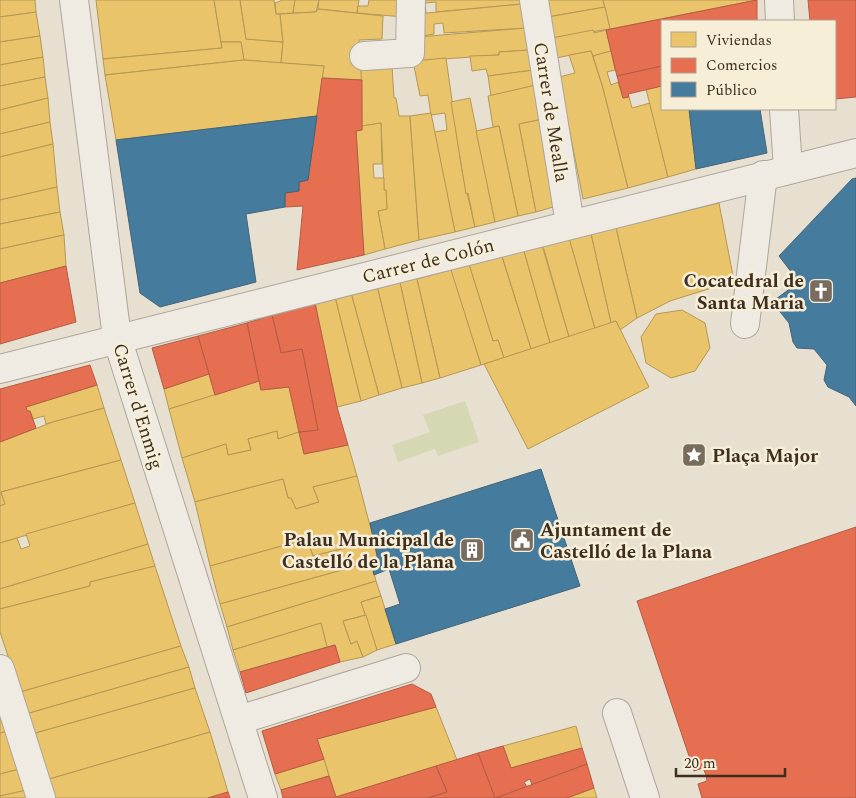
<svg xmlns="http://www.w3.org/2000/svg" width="856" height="798" viewBox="0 0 856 798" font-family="Spectral,serif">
	<rect width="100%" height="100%" fill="#e7e0d1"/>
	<polygon fill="#d6d7b3" points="465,401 479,442 438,456 435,449 398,462 392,445 430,432 423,415"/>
	<g fill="#e9c46a" stroke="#b59754">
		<polygon points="0,0 35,0 36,12 0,17"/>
		<polygon points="96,0 214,0 222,48 103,59"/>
		<polygon points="214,0 240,0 246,39 283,42 281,63 244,60 241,42 221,42"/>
		<polygon points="240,0 274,0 276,14 280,14 283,42 246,39"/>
		<polygon points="283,0 295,0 293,13 276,14 275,3"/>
		<polygon points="295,0 319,0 316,12 293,13"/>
		<polygon points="319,0 359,0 357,13 318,9"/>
		<polygon points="369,0 405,0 404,17 357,13 358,6 368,6"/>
		<polygon points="417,0 521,0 522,4 436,12 436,2 425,3 426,13 417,14"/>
		<polygon points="544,0 603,0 605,7 548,17"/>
		<polygon points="603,0 757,0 610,29"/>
		<polygon points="522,4 526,28 444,33 443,23 434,24 434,34 417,37 417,14"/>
		<polygon points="605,7 610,29 552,38 548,17"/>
		<polygon points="318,9 383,16 382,39 359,40 362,80 322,78 324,66 281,63 283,42 280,14 316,12"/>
		<polygon points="36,12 40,36 0,42 0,17"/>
		<polygon points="526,28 530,50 499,52 499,55 416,61 417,37"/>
		<polygon points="593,30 594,33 606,30 611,51 593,56 591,51 556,58 552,38"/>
		<polygon points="40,36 43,57 0,65 0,42"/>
		<polygon points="221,42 241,42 244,60 105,75 103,59 222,48"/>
		<polygon points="530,50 534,70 488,76 486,69 472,71 470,56 499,55 499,52"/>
		<polygon points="591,51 603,88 628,188 583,199 559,77 575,73 569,55"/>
		<polygon points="611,51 615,70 607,72 611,85 618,82 623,98 629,97 632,108 650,103 668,177 628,188 603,88 593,56"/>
		<polygon points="43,57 45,77 0,86 0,65"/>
		<polygon points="446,58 462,171 475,227 455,232 434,132 447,130 445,113 431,115 428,95 420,96 413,61"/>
		<polygon points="244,60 324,66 317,116 116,140 105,75"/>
		<polygon points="392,66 394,98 396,98 399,116 410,116 419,240 385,249 378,211 387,209 386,190 384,190 381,123 362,126 361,67"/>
		<polygon points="534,70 536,85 491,96 488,76"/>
		<polygon points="45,77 48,98 0,110 0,86"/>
		<polygon points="536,85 543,119 519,124 536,212 518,216 499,126 493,127 488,96"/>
		<polygon points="662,86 662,109 689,109 696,169 668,177 646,89"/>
		<polygon points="48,98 50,122 0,134 0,110"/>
		<polygon points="470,98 495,222 475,227 468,193 466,194 451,102"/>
		<polygon points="431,113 455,232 419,240 410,116"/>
		<polygon points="543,119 560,205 536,212 519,124"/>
		<polygon points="50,122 53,144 0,157 0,134"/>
		<polygon points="381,123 382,164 373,164 374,178 384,178 384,190 386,190 387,209 378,211 385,249 364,255 356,131 362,130 362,126"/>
		<polygon points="499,126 518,216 495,222 476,131"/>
		<polygon points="53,144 57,187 0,200 0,157"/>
		<polygon points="57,187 60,212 0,224 0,200"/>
		<polygon points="719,203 734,281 670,301 637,318 616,228"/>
		<polygon points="60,212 64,235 0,249 0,224"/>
		<polygon points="616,228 637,318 620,330 616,321 611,323 591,234"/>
		<polygon points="591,234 611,323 595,329 569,238"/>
		<polygon points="64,235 66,266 0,283 0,249"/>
		<polygon points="569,238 595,329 569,337 543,246"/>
		<polygon points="541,242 569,337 550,343 523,248"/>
		<polygon points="523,248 550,343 531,349 501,253"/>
		<polygon points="502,257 531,349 504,358 498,340 493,341 469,265"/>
		<polygon points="468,261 493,341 498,340 504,358 481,365 449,265"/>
		<polygon points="451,270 481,365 440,378 417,279"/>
		<polygon points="416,275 440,378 422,383 399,278"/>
		<polygon points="399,278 422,383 402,388 377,286"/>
		<polygon points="377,286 402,388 379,395 351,293"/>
		<polygon points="351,293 379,395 361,401 335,297"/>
		<polygon points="335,297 361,401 337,407 315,303"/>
		<polygon points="682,310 705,323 710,348 695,371 671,378 646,363 641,337 656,314"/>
		<polygon points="616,321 649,387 528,449 484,364"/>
		<polygon points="209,374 215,395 169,409 164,389"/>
		<polygon points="259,381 261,390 289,387 299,432 278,439 277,431 248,439 251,450 228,455 226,444 182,458 169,409"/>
		<polygon points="97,385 104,408 46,424 44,416 33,419 30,411 27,411 26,407"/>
		<polygon points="104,408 121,460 1,492 5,504 0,506 0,442 53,422"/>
		<polygon points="277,431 278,439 299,432 304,454 348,445 357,476 313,487 319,502 296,509 291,498 288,498 283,479 195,502 182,458 226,444 228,455 251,450 248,439"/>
		<polygon points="121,460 135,503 0,543 0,506 5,504 1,492"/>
		<polygon points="357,476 374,541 313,556 307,539 210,566 195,502 283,479 288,498 291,498 296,509 319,502 313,487"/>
		<polygon points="135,503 148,544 0,589 0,543 17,538 21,549 30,546 26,534"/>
		<polygon points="307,539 313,556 374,541 378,560 220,604 210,566"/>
		<polygon points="148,544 155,566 90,582 90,586 0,609 0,589"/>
		<polygon points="371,562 376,581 227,627 220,604"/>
		<polygon points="155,566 181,646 20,692 0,632 0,609 90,586 90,582"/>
		<polygon points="376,581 381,596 361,602 366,615 343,621 351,644 357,641 363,657 340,662 335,645 327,647 321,623 233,650 227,627"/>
		<polygon points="381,596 396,644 377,650 361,602"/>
		<polygon points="366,615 377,650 363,657 357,641 351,644 343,621"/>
		<polygon points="321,623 327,647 240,672 233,650"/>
		<polygon points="181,646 189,667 26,714 20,692"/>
		<polygon points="189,667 195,688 32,734 26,714"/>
		<polygon points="195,688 210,732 46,780 32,734"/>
		<polygon points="0,702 8,731 0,733"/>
		<polygon points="436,707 457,760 336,797 317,739"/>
		<polygon points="576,726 582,748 511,768 503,746"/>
		<polygon points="8,731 20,769 0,774 0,733"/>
		<polygon points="210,732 228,792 208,798 51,798 46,780"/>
		<polygon points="324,759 329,776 281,790 275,774"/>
		<polygon points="20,769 27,790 0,796 0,774"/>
		<polygon points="594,788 597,798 567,798"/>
		<polygon points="27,790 29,798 0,798 0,796"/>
	</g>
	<g fill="#e76f51" stroke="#b45c42">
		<polygon points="757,0 757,21 662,21 662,66 617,76 606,30"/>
		<polygon points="808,0 856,0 856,97 835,99 835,21 810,21"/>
		<polygon points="662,66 662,86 628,94 629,97 623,98 617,76"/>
		<polygon points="322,78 362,80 362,130 356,131 364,255 297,270 303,206 285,207 285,193 299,191 299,182 308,180"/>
		<polygon points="66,266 76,322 0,344 0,283"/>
		<polygon points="315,303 337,407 348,445 304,454 299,432 318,430 302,349 281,353 272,315"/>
		<polygon points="272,315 281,353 302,349 318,430 299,432 289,387 261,390 247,323"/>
		<polygon points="247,323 259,381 215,395 198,336"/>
		<polygon points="198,336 209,374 164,389 152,348"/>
		<polygon points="90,365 97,385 26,407 27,411 30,411 36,428 0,442 0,389"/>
		<polygon points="856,527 856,798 702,798 698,784 707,781 706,775 703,768 694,771 637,601"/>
		<polygon points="335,645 340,662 246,693 240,672"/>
		<polygon points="412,684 431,694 436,707 317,739 324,759 275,774 262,731"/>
		<polygon points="503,746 511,768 582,748 587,764 532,785 530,779 524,782 527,787 495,798 478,753"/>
		<polygon points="478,753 495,798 427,798 447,792 436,766"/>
		<polygon points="587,764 594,788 567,798 496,798"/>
		<polygon points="436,766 447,792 427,798 283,798 281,790 329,776 336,797"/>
		<polygon points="228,792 230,798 208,798"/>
	</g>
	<g fill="#457b9d" stroke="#436478">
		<polygon points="689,109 760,109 767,153 696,169"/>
		<polygon points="317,116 308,180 299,182 299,191 285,193 285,207 246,214 256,282 160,307 140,293 116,140"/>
		<polygon points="856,178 856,406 849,397 828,387 824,380 827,365 814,349 797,348 793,342 789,323 777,308 767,306 768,301 772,302 799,282 779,256 852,179"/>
		<polygon points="541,469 580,586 396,644 385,609 400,604 389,569 374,575 371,562 378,560 370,523"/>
	</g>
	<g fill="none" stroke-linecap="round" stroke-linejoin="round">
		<defs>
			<g id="minor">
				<polyline points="74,0 117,338 263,798"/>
				<polyline points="534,0 570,224"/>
				<polyline points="779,0 780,21"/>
				<polyline points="364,56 410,53 411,0"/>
				<polyline points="784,109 788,169"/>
				<polyline points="745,324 763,175"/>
				<polyline points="0,369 856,153"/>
				<polyline points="0,669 41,798"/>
				<polyline points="617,713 645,798"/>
				<polyline points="239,720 406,668"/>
			</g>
		</defs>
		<use href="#minor" stroke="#ada599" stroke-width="30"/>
		<use href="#minor" stroke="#efebe3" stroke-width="28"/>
	</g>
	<defs>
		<symbol id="church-square" viewBox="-11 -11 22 22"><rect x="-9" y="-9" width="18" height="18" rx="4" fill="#786c5e" stroke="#f7eed8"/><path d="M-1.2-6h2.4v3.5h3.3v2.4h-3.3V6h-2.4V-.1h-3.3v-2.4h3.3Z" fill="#fff"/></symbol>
		<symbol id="sight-square" viewBox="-11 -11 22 22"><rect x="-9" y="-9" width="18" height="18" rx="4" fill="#786c5e" stroke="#f7eed8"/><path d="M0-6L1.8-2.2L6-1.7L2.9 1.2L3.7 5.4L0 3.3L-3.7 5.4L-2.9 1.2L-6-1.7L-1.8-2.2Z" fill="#fff"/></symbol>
		<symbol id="civic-square" viewBox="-11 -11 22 22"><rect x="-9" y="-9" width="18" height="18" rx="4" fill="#786c5e" stroke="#f7eed8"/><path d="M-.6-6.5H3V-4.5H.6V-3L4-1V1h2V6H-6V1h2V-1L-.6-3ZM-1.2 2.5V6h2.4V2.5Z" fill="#fff"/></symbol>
		<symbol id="building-square" viewBox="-11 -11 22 22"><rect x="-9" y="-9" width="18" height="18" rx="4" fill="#786c5e" stroke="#f7eed8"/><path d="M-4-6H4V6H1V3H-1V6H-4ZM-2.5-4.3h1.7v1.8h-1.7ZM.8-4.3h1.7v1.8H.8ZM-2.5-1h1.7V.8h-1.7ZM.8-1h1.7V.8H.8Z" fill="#fff"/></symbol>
	</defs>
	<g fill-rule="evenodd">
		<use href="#church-square" x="807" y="277" width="28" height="28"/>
		<use href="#sight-square" x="680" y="441" width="28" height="28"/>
		<use href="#civic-square" x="508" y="526" width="28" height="28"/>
		<use href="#building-square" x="458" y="536" width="28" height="28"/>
	</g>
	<g text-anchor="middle" stroke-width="5" stroke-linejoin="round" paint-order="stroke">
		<g font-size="19" fill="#3d2e20" stroke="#f7eed8">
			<text transform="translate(552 112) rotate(81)" y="7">Carrer de Mealla</text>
			<text transform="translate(428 260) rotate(-14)" y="7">Carrer de Colón</text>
			<text transform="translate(139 406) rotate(73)" y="7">Carrer d'Enmig</text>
		</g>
		<g font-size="19" font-weight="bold" fill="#3d2e20" stroke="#f7eed8" text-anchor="end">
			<text x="804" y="287">Cocatedral de<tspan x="804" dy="22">Santa Maria</tspan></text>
			<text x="712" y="462" text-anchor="start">Plaça Major</text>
			<text x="540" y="536" text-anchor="start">Ajuntament de<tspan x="540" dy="22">Castelló de la Plana</tspan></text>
			<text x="454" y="546">Palau Municipal de<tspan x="454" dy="22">Castelló de la Plana</tspan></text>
		</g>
	</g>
	<rect x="661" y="20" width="175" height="90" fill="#f7eed8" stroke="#ada18e"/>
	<rect x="671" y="32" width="25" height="15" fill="#e9c46a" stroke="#ada18e"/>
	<text x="706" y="45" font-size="15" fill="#3d2e20">Viviendas</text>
	<rect x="671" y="58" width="25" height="15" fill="#e76f51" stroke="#ada18e"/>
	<text x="706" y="70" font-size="15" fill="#3d2e20">Comercios</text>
	<rect x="671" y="82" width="25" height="15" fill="#457b9d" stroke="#ada18e"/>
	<text x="706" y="95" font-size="15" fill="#3d2e20">Público</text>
	<path d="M676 768v8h109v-8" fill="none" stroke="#3d2e20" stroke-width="2.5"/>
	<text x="684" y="768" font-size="15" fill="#3d2e20" stroke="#f7eed8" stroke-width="4" paint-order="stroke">20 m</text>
</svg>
